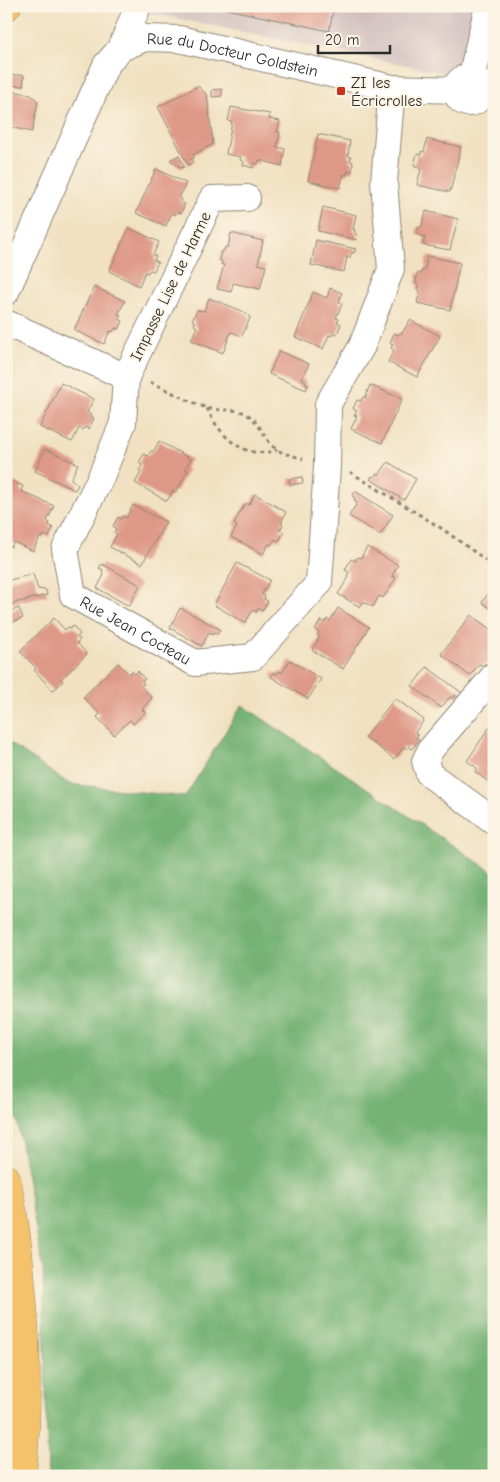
<svg xmlns="http://www.w3.org/2000/svg" width="500" height="1482" viewBox="0 0 500 1482" font-family="'Comic Neue',sans-serif">
	<rect width="100%" height="100%" fill="#fcf5e5"/>
	<filter id="ink" filterUnits="userSpaceOnUse"><feTurbulence type="fractalNoise" baseFrequency=".02" numOctaves="2"/><feDisplacementMap in="SourceGraphic" scale="10" xChannelSelector="R" yChannelSelector="G"/><feConvolveMatrix kernelMatrix="1 2 1 2 8 2 1 2 1" color-interpolation-filters="sRGB"/></filter>
	<filter id="wash" filterUnits="userSpaceOnUse"><feTurbulence type="fractalNoise" baseFrequency=".0096" numOctaves="4" result="noise"/><feDisplacementMap in="SourceGraphic" scale="20" xChannelSelector="R" yChannelSelector="G"/><feGaussianBlur stdDeviation="1.12" result="paint"/><feColorMatrix in="noise" values="0 0 0 0 0 0 0 0 0 0 0 0 0 0 0 0 0 1.4 0 .05"/><feComposite in="paint" operator="in"/></filter>
	<g filter="url(#wash)">
		<rect width="100%" height="100%" fill="#f1e1c2"/>
		<polygon fill="#d1bfbf" points="152,6 494,6 494,83 149,13"/>
		<polygon fill="#74b274" stroke="#506e50" points="242,705 494,873 494,1476 48,1476 43,1270 13,1097 6,1077 6,741 69,784 185,797"/>
		<g id="blocks">
			<g fill="#de9887">
				<polygon points="228,6 334,6 329,31 227,9"/>
				<polygon points="6,75 24,75 23,86 6,85"/>
				<polygon points="198,86 207,95 213,144 193,155 194,158 191,159 193,162 188,165 158,107"/>
				<polygon points="6,89 31,95 38,101 32,132 6,126"/>
				<polygon points="222,89 222,96 212,97 212,90"/>
				<polygon points="231,107 270,114 269,119 280,121 277,132 280,132 277,147 285,149 282,166 259,160 258,164 254,163 253,168 243,165 244,162 240,160 241,157 226,154 232,122 228,121"/>
				<polygon points="318,134 350,141 348,156 351,157 350,161 353,162 352,172 348,171 347,175 344,174 340,188 308,181"/>
				<polygon points="427,139 461,147 450,192 417,185 421,169 414,165 417,154 421,155 421,151 424,152"/>
				<polygon points="179,155 184,167 181,168 170,160"/>
				<polygon points="156,169 186,183 179,198 182,199 181,202 185,204 181,213 177,212 175,215 172,213 166,226 136,213"/>
				<polygon points="323,207 356,215 353,230 355,230 355,234 358,235 357,240 318,231"/>
				<polygon points="426,211 458,219 450,250 423,245 425,237 416,234 418,227 420,228 422,225"/>
				<polygon points="129,228 159,242 153,255 156,256 154,260 158,262 154,271 150,270 148,273 145,272 139,286 109,271"/>
				<polygon points="231,233 263,241 258,264 266,266 260,289 233,283 231,292 217,289 224,265 221,264 222,261 219,260 221,251 224,251 225,247 228,247"/>
				<polygon points="316,240 356,249 354,253 351,253 350,258 347,257 344,272 311,265"/>
				<polygon points="427,256 460,263 450,310 417,303 420,291 417,289 418,285 416,284 417,273 421,274 422,270 425,270"/>
				<polygon points="94,287 125,301 118,314 121,315 119,319 123,321 119,329 115,328 113,332 110,331 104,344 74,330"/>
				<polygon points="330,288 342,293 339,303 342,304 336,318 339,319 337,322 341,324 337,334 333,332 332,336 329,335 323,349 295,337 313,292 327,298"/>
				<polygon points="209,298 240,310 247,314 250,318 242,336 231,332 223,353 191,340 197,327 194,325 195,322 192,320 197,310 204,311"/>
				<polygon points="410,320 440,336 417,377 388,362 394,350 391,348 393,344 390,343 394,333 398,335 399,333 402,333"/>
				<polygon points="279,351 309,364 302,379 306,381 305,384 308,385 306,390 269,374"/>
				<polygon points="61,383 94,399 87,412 91,415 90,417 94,418 89,429 85,427 83,430 79,428 72,442 40,427"/>
				<polygon points="370,385 402,399 382,443 351,429 357,416 354,415 357,411 353,409 357,400 361,401 363,397 365,398"/>
				<polygon points="159,441 191,459 185,469 188,470 176,492 173,491 167,501 135,483 141,472 139,471 142,465 139,463 141,459 144,454 148,456 151,451 154,451"/>
				<polygon points="45,449 78,464 71,479 78,485 75,490 35,471"/>
				<polygon points="388,462 416,479 404,500 370,479 372,476 374,477 377,473 379,475"/>
				<polygon points="302,477 303,483 290,485 289,479"/>
				<polygon points="9,480 23,486 21,491 54,506 47,521 50,523 49,525 53,528 49,537 44,535 43,538 40,537 33,551 14,542 11,547 6,544 6,486"/>
				<polygon points="355,491 393,515 380,535 349,516 357,503 354,500 355,498 352,496"/>
				<polygon points="255,494 286,512 281,523 283,524 280,530 284,532 279,541 275,539 271,545 269,544 263,554 231,537 237,526 234,524 239,514 246,503 249,505"/>
				<polygon points="133,505 166,522 142,564 110,547 117,534 114,532 116,529 113,526 118,517 121,519 123,516 126,518"/>
				<polygon points="367,547 398,565 392,576 396,578 389,589 383,598 379,596 373,607 363,602 360,607 338,594 349,577 347,576 349,572 345,570 351,559 355,561 358,557 361,558"/>
				<polygon points="237,563 270,580 262,594 265,596 264,599 268,601 262,611 258,608 257,612 253,610 245,623 214,605"/>
				<polygon points="102,564 140,585 129,606 97,588 104,575 102,573 103,570 99,568"/>
				<polygon points="33,574 38,589 46,590 47,595 6,605 6,581"/>
				<polygon points="494,586 494,612 482,602"/>
				<polygon points="19,608 23,618 6,625 6,613"/>
				<polygon points="180,608 220,629 218,634 214,632 213,634 209,632 202,646 170,628"/>
				<polygon points="338,608 369,627 343,669 312,650 320,637 317,635 319,633 315,630 321,620 325,623 327,619 330,621"/>
				<polygon points="471,615 494,632 494,644 491,648 494,651 492,654 494,656 494,659 489,666 485,663 483,666 479,664 470,676 441,654"/>
				<polygon points="54,618 65,630 68,627 70,629 73,626 80,634 77,637 80,639 77,643 87,654 61,679 63,681 53,691 34,670 36,668 20,651"/>
				<polygon points="290,660 321,679 308,699 271,677 273,672 277,674 279,671 282,673"/>
				<polygon points="118,663 129,674 132,671 135,674 138,671 140,674 145,679 142,681 144,684 141,686 152,698 142,709 145,712 133,724 130,720 114,735 97,717 100,714 83,697"/>
				<polygon points="427,667 462,693 459,698 455,695 453,698 450,697 441,708 412,686"/>
				<polygon points="395,698 424,720 415,732 418,735 416,737 419,740 412,749 409,746 407,749 404,747 394,759 365,737"/>
				<polygon points="489,728 494,732 494,786 475,772 477,768 467,761"/>
			</g>
		</g>
	</g>
	<g filter="url(#ink)">
		<use href="#blocks" fill-opacity="0" stroke="#8e8676" stroke-width="1"/>
		<g fill="none" stroke-linecap="round" stroke-linejoin="round">
			<defs>
				<g id="minor">
					<polyline points="121,48 138,6"/>
					<circle cx="469" cy="90" r="13"/>
					<polyline points="471,78 488,6"/>
					<path id="s1" d="M247 198 212 199 126 377 123 423 100 479 65 549 73 595 195 663 253 657 319 583 327 467 328 404 362 346 391 269 384 182 392 88"/>
					<path id="s2" d="M6 292 106 65 121 48 145 38 179 39 392 88 456 90"/>
					<polyline points="6,323 126,377"/>
					<polyline points="494,676 431,749 425,761 429,774 494,821"/>
				</g>
				<g id="primary">
					<polyline points="6,7 7,6"/>
					<path d="M6 1178C14 1212 18 1247 21 1281 27 1345 28 1411 22 1476"/>
				</g>
			</defs>
			<use href="#minor" stroke="#8e8676" stroke-width="28"/>
			<use href="#primary" stroke="#8e8676" stroke-width="29"/>
			<g stroke="#8e8676" stroke-width="3" stroke-dasharray="4 4" stroke-linecap="butt">
				<path d="M150 382C169 391 188 401 207 408 220 412 237 407 248 415 262 424 264 442 278 450 285 455 296 456 303 459"/>
				<path d="M207 408C219 436 245 461 277 450"/>
				<polyline points="350,472 441,528 494,566"/>
			</g>
			<use href="#minor" stroke="#fff" stroke-width="26"/>
			<use href="#primary" stroke="#f4c26a" stroke-width="28"/>
		</g>
	</g>
	<rect fill="#c8321e" stroke="#fcf5e5" stroke-width="2" x="336" y="86" width="10" height="10" rx="2.5"/>
	<g text-anchor="middle" stroke-width="4" stroke-linejoin="round" paint-order="stroke">
		<g font-size="16" fill="#2b2b2b" stroke="#fcf5e5">
			<text dy="6" stroke="none"><textPath href="#s2" startOffset="386">Rue du Docteur Goldstein</textPath></text>
			<text transform="translate(170 286) rotate(-64)" y="6">Impasse Lise de Harme</text>
			<text dy="6" stroke="none"><textPath href="#s1" startOffset="536">Rue Jean Cocteau</textPath></text>
		</g>
		<g font-size="16" fill="#2b2b2b" stroke="#fcf5e5" text-anchor="start">
			<text x="351" y="88">ZI les<tspan x="351" dy="18">Écricrolles</tspan></text>
		</g>
	</g>
	<rect width="500" height="1482" fill="none" stroke="#fcf5e5" stroke-width="25"/>
	<path d="M318 45v8h72v-8" fill="none" stroke="#2b2b2b" stroke-width="2.5"/>
	<text x="325" y="45" font-size="15" fill="#2b2b2b" stroke="#fcf5e5" stroke-width="4" paint-order="stroke">20 m</text>
</svg>
